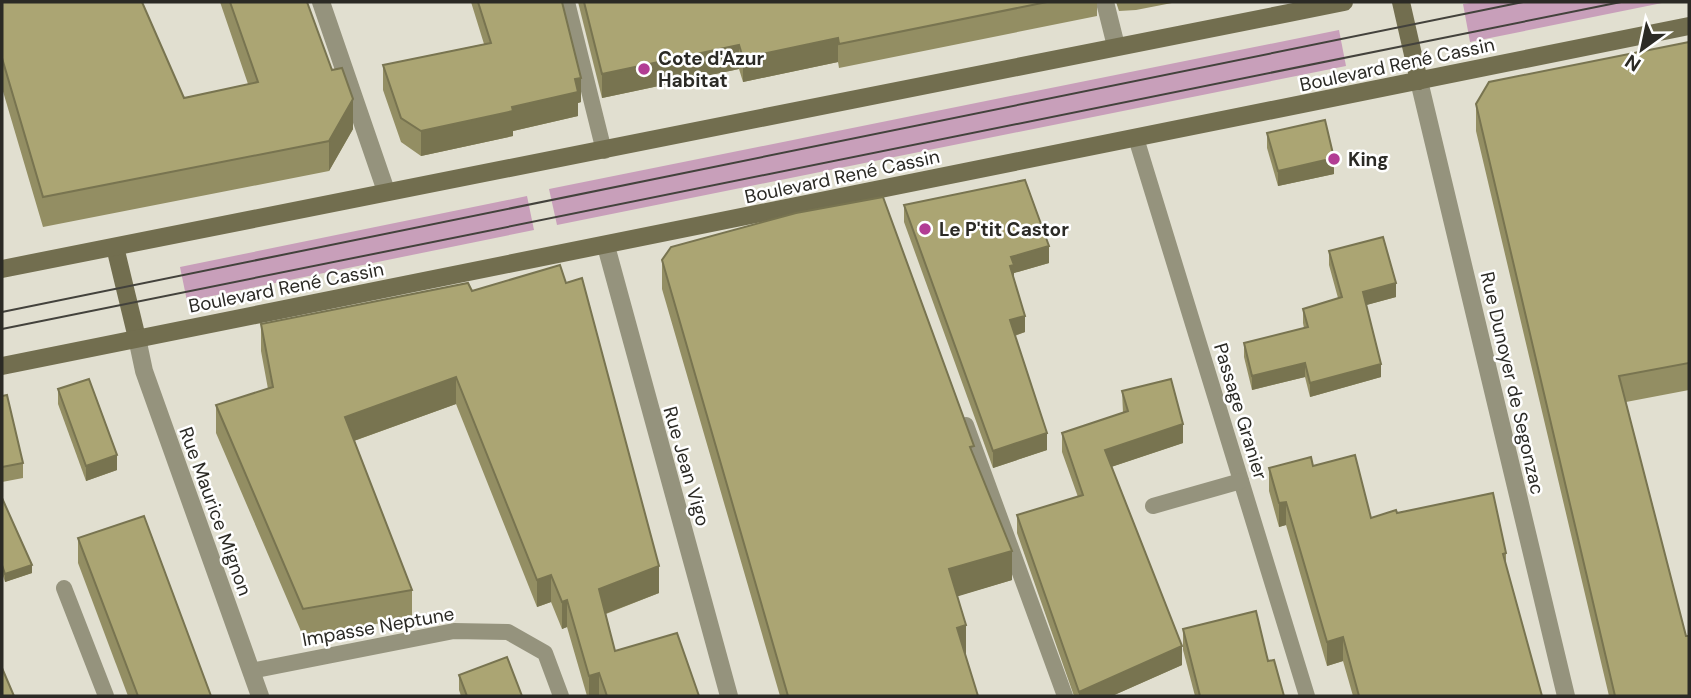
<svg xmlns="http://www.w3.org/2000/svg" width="1691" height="698" viewBox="0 0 1691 698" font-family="'DM Sans',sans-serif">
	<rect width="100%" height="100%" fill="#e1dfd0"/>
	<g fill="#c89fba">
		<polygon points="1476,2 1667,2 1470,42 1463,4"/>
		<polygon points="1339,30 1346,66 557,225 549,189"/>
		<polygon points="527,196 534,230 187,301 180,267"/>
	</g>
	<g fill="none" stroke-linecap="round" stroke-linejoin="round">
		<g stroke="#95937d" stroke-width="16">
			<polyline points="567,2 604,151"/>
			<polyline points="1136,138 1307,696"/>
			<polyline points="966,425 1065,696"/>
			<polyline points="1153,506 1241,481"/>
			<polyline points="64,588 106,696"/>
			<polyline points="251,671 454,631 508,632 545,653 561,696"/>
		</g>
		<g stroke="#95937d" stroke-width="18">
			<polyline points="321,2 386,191"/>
			<polyline points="1105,2 1116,46"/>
			<polyline points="1419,81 1566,696"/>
			<polyline points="606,246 729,696"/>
			<polyline points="137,338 144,371 260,696"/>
		</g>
		<g stroke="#726e4f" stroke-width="18">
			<polyline points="1401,2 1419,81"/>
			<polyline points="115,247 137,338"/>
			<polyline points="2,269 1344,2"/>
			<polyline points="2,366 1689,26"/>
		</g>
		<g stroke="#43423c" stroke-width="2">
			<polyline points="2,312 1523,2"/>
			<polyline points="2,329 1621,2"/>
		</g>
	</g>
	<g fill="#938e63">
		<polygon points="2,2 184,98 248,84 220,2 307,2 353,129 329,171 43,227 2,88"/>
		<polygon points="471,2 562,2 581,102 578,103 578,116 513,131 513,136 421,156 401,142 383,90 383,65 484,44"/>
		<polygon points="578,2 1097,2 1097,16 839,68 838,62 743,82 739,69 602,98"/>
		<polygon points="1116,2 1177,2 1136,10 1119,11"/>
		<polygon points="1689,42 1689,390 1626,402 1686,636 1689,696 1609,696 1476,131 1476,104"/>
		<polygon points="1267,133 1334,174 1278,186 1267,148"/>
		<polygon points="904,205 1049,263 1014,273 1014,279 1025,332 1015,336 1047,450 993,468 904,222"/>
		<polygon points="1329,251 1396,297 1366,305 1381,377 1310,397 1305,377 1252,390 1244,357 1244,343 1304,328 1303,323 1303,309 1338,298 1329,265"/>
		<polygon points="662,260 974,455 1012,580 957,596 966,655 965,655 978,696 780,696 662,289"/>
		<polygon points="472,291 659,593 606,614 615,651 699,696 587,696 567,627 562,629 551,602 537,607 456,404 354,441 412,590 412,618 303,636 216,433 216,405 268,389 261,351 261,324"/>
		<polygon points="58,389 117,470 86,481 58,404"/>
		<polygon points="1122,391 1183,443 1111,467 1182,665 1112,696 1074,696 1017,533 1017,515 1078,497 1062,452 1062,433 1123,413"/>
		<polygon points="2,396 23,463 23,478 2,482"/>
		<polygon points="1313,466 1371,518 1397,513 1506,553 1506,564 1542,696 1353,696 1343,661 1327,666 1286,525 1279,527 1269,491 1269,468"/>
		<polygon points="2,498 32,573 5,582 2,573"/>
		<polygon points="78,538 211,696 128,696 78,563"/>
		<polygon points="1183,629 1268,661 1284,696 1195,696 1183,650"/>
		<polygon points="459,675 522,696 461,696 459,690"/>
	</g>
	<g fill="#787450">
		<polygon points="838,38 838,62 743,82 743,58"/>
		<polygon points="739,45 739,69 602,98 602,74"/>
		<polygon points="581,78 581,102 578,103 578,116 513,131 513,136 421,156 421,131 512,107 575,79"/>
		<polygon points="353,99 353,129 329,171 329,141"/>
		<polygon points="1334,158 1334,174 1278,186 1278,171"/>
		<polygon points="1049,246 1049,263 1014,273 1014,282 1010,266 1011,257"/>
		<polygon points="1396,283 1396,297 1363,306 1363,292"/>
		<polygon points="1025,316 1025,332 1010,337 1010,320"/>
		<polygon points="1305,363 1305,377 1252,390 1252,376"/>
		<polygon points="1381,364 1381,377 1310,397 1310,383"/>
		<polygon points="456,377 456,404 345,444 345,417"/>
		<polygon points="1183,424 1183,443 1105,469 1105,450"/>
		<polygon points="1047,433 1047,450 993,468 993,451"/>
		<polygon points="117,455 117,470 86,481 86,466"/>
		<polygon points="1286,502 1286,525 1279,527 1279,503"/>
		<polygon points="1012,551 1012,580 949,599 949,569"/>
		<polygon points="32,565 32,573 5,582 5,574"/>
		<polygon points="659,566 659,593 599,616 599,589"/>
		<polygon points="551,575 551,602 537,607 537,580"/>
		<polygon points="567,600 567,627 562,629 562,602"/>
		<polygon points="966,625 966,655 957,657 957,628"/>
		<polygon points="1343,637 1343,661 1327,666 1327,642"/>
		<polygon points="1182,646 1182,665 1112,696 1079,696 1079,692"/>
		<polygon points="599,673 599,696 589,696 589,676"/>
	</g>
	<g fill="#aba573" stroke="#787450" stroke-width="2">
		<polygon points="2,2 142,2 184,98 258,82 230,2 307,2 332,70 342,68 353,99 329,141 43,197 2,58"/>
		<polygon points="478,2 562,2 581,78 575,79 578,92 512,107 513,111 421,131 401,118 383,65 491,43"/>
		<polygon points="584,2 1047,2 839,44 838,38 743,58 739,45 602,74"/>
		<polygon points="1689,42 1689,363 1619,376 1686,636 1689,636 1689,696 1615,696 1476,104 1489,82"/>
		<polygon points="1325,120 1334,158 1278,171 1267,133"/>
		<polygon points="1025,180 1049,246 1011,257 1014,265 1010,266 1025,316 1010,320 1047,433 993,451 904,205"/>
		<polygon points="883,197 974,446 970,447 1012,551 949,569 966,625 957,628 978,696 788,696 662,260 671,247 796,213"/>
		<polygon points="1383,237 1396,283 1363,292 1381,364 1310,383 1305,363 1252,376 1244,343 1308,327 1303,309 1342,297 1329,251"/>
		<polygon points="560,265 566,283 582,278 659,566 599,589 615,651 677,633 699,696 607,696 599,673 589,676 567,600 562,602 551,575 537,580 456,377 345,417 412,590 303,609 216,405 273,387 261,324 468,283 472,291"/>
		<polygon points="89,379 117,455 86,466 58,389"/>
		<polygon points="1171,379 1183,424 1105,450 1182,646 1079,692 1017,515 1083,495 1062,433 1128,411 1122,391"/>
		<polygon points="7,395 23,463 2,467 2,396"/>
		<polygon points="1355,455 1371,518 1396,510 1397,513 1493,493 1506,553 1503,554 1542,696 1359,696 1343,637 1327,642 1286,502 1279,503 1269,468 1311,457 1313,466"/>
		<polygon points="2,498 32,565 5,574 2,565"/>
		<polygon points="144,516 211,696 138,696 78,538"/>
		<polygon points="1256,611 1268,661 1274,660 1284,696 1200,696 1183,629"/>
		<polygon points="507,657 522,696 467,696 459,675"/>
		<polygon points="2,668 14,696 2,696"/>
	</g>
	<g fill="#b23d94" stroke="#fff" stroke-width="2.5">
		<circle cx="644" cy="69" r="7"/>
		<circle cx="1334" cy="159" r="7"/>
		<circle cx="925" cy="229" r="7"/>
	</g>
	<g text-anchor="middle" stroke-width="5" stroke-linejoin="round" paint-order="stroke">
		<g font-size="19" font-weight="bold" fill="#2b2a25" stroke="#fff" text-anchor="start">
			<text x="658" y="65">Cote d'Azur<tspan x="658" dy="22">Habitat</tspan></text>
			<text x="1348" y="166">King</text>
			<text x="939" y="236">Le P'tit Castor</text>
		</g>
		<g font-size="19" fill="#2b2a25" stroke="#fff">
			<text transform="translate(1397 64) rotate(-12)" y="7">Boulevard René Cassin</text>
			<text transform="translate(842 176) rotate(-12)" y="7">Boulevard René Cassin</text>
			<text transform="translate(286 287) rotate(-11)" y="7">Boulevard René Cassin</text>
			<text transform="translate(1513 383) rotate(77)" y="7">Rue Dunoyer de Segonzac</text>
			<text transform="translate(1241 411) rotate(73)" y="7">Passage Granier</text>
			<text transform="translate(687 466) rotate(74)" y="7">Rue Jean Vigo</text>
			<text transform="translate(216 511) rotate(70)" y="7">Rue Maurice Mignon</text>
			<text transform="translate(378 626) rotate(-10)" y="7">Impasse Neptune</text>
		</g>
	</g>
	<rect width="1691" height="698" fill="none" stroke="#2b2a25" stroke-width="7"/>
	<g transform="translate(1642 49) rotate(213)" stroke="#ffffff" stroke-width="5" paint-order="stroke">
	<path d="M0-5L12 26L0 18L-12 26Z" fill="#2b2a25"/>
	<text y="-10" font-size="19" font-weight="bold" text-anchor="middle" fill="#2b2a25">N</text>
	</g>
</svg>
